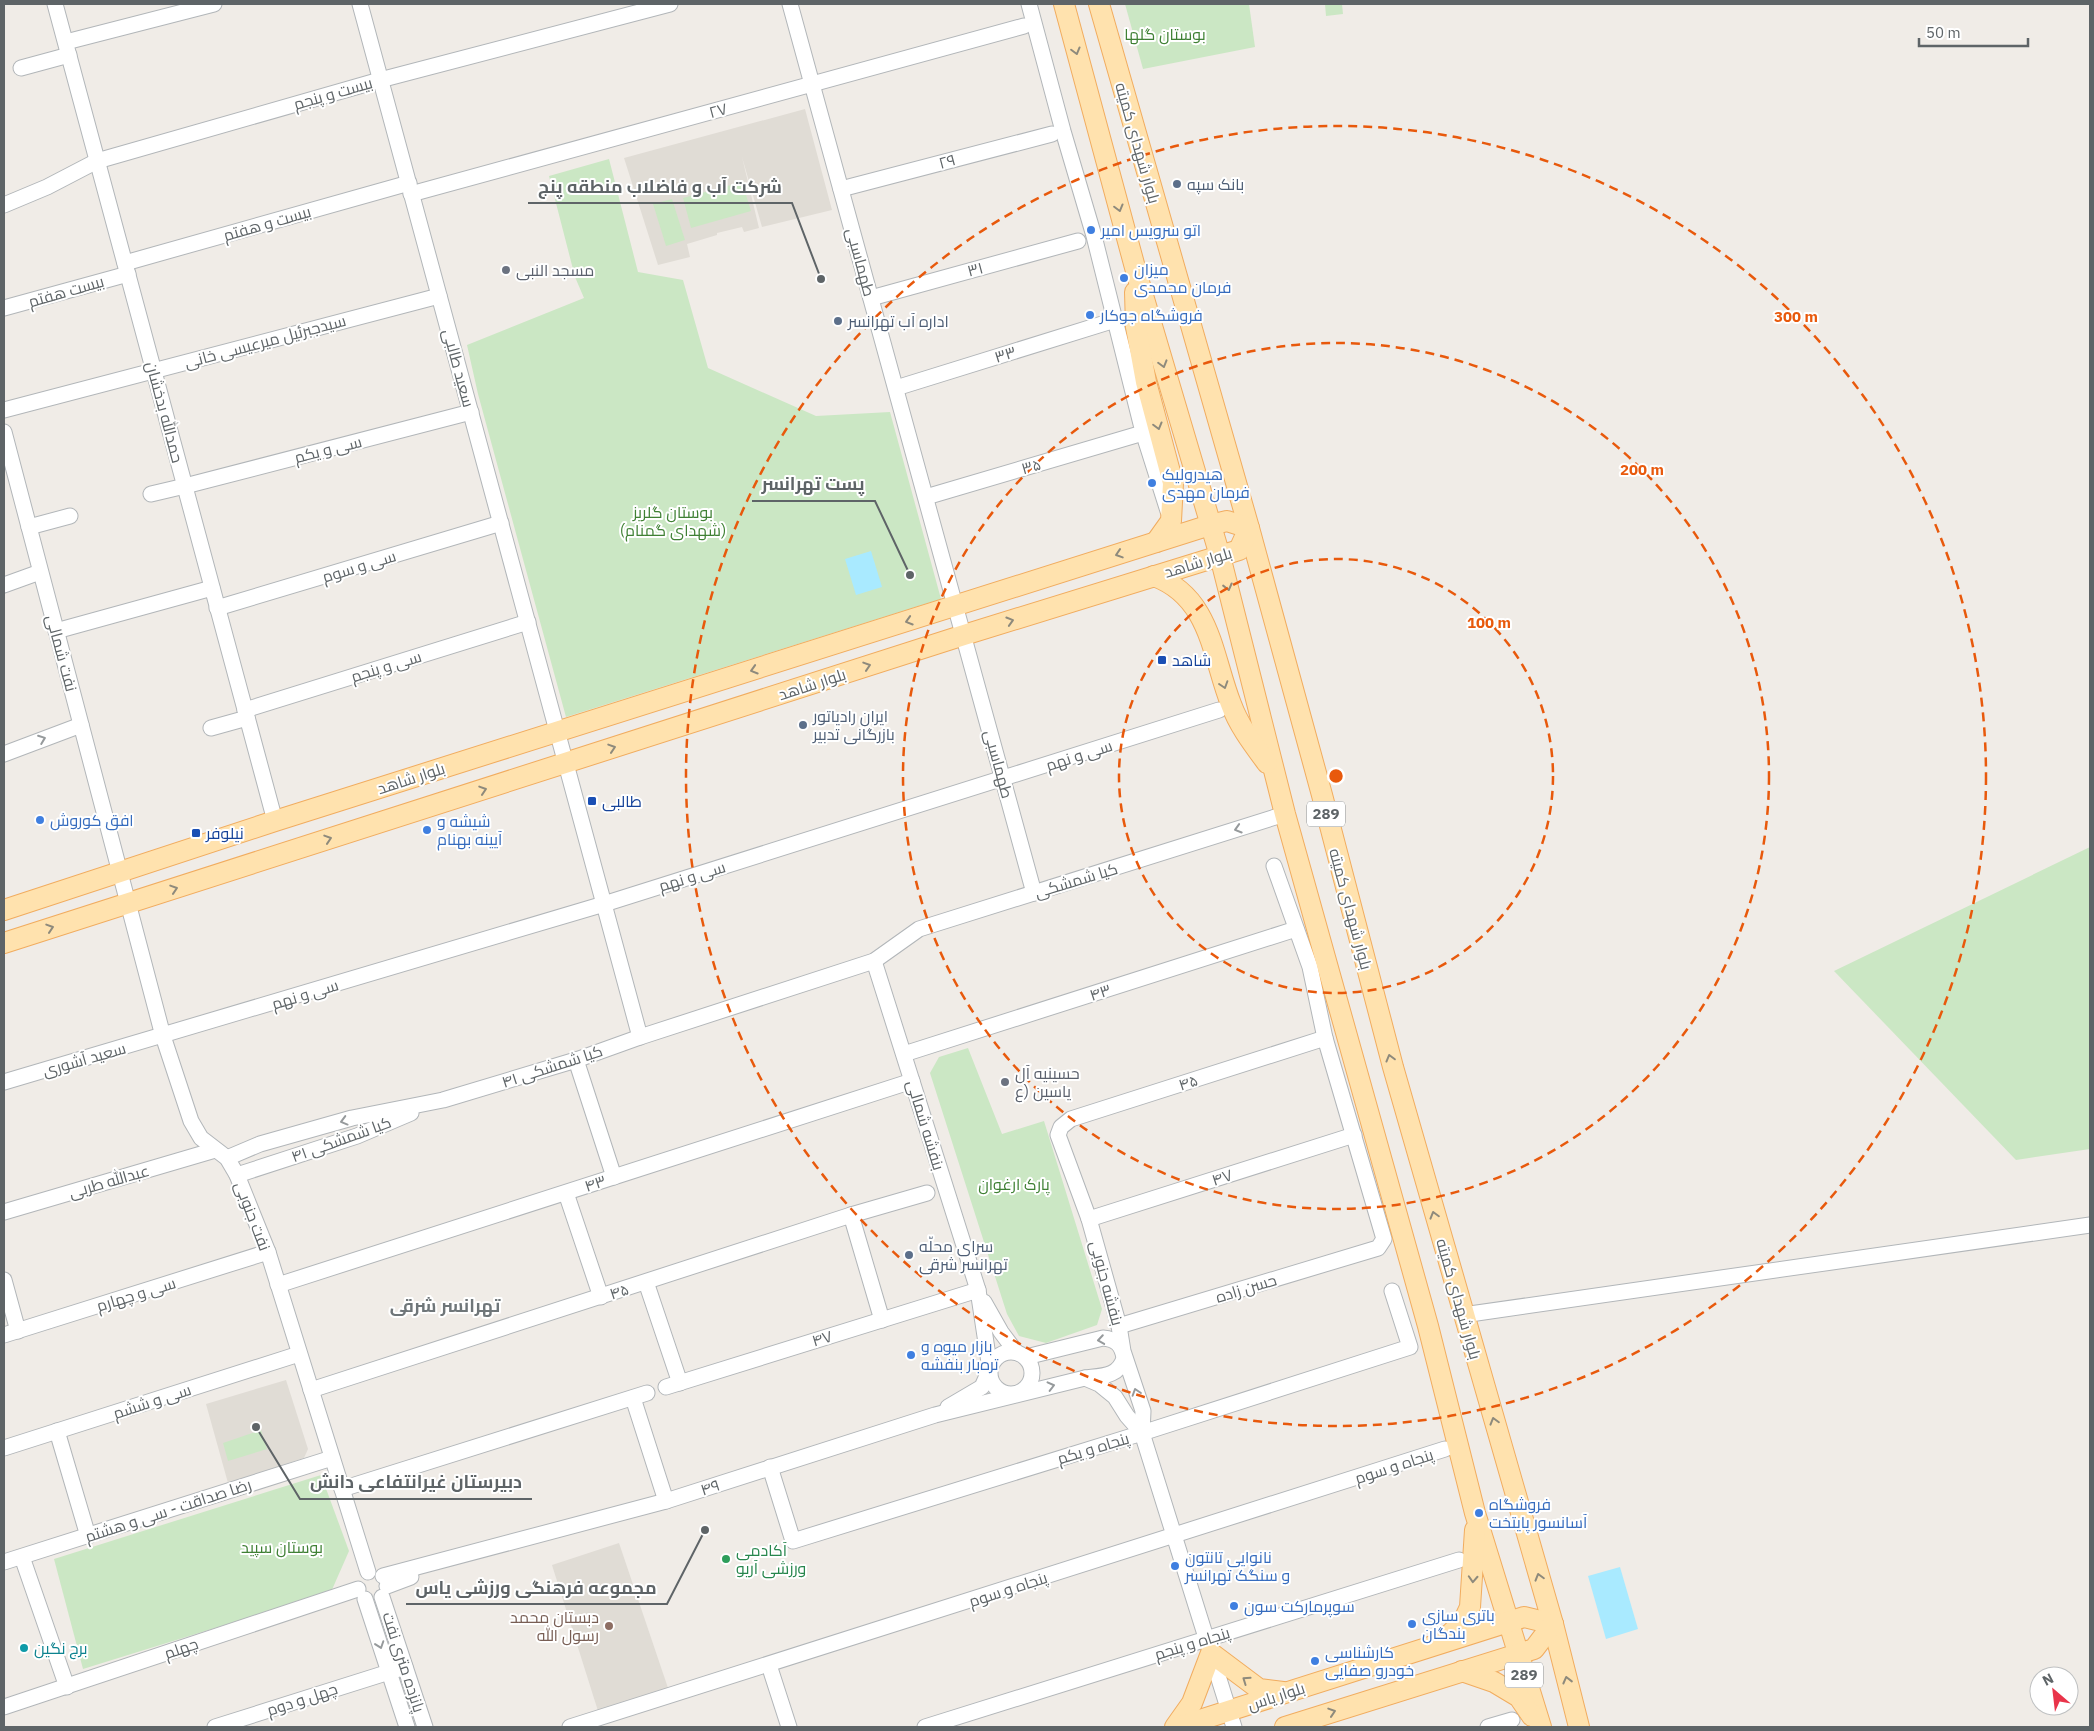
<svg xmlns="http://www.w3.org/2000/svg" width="2094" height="1731" viewBox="0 0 2094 1731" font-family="'IBM Plex Sans',Cairo,sans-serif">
	<rect width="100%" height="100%" fill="#f0ece7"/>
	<g fill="#e0dcd5">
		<polygon points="805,109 832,210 762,227 742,157 759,228 744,232 742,227 717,233 717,235 687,244 690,257 658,265 624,158"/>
		<polygon points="286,1380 308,1449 304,1458 228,1483 206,1404"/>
		<polygon points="619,1543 668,1688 598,1711 552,1565"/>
	</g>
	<g fill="#cbe7c4">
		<polygon points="1125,4 1249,4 1255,47 1143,69"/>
		<polygon points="1325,4 1342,4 1343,14 1326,16"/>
		<polygon points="609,159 638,272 683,280 708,368 816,416 890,412 941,599 566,717 478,394 467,345 584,298 575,277 549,176"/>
		<polygon points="742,182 751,211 691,228 683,198"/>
		<polygon points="672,199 685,240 666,246 653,204"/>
		<polygon points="2090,847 2090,1149 2016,1160 1834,971"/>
		<polygon points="968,1048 1002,1134 1044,1121 1102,1309 1097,1325 1046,1343 1019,1336 1007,1314 930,1073 939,1057"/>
		<polygon points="261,1430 267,1449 228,1461 223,1443"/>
		<polygon points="321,1475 349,1551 331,1592 83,1669 54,1559"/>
	</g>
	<g fill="#a9eaff">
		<polygon points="871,551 882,587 856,595 845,559"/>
		<polygon points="1620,1567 1638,1629 1606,1639 1588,1576"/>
	</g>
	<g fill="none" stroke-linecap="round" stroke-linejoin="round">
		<defs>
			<g id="minor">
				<polyline points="55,4 275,821"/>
				<polyline points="360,4 640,1037"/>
				<polyline points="790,4 1034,893"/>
				<polyline points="1029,4 1063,131 1094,236 1143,432 1168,511"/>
				<polyline points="66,42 214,4"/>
				<polyline points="21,68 69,55"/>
				<polyline points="841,189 1052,134"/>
				<polyline points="411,194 1024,26"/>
				<polyline points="4,205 47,187 97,161 380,80 670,4"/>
				<polyline points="125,263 409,183"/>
				<polyline points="871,298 1078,241"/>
				<polyline points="4,308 128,274"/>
				<polyline points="896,388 1115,320"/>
				<polyline points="4,410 439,296"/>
				<polyline points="4,432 163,1036 191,1121 201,1138 227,1158 237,1175 268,1252 368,1572"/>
				<polyline points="185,486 471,412"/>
				<polyline points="151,494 185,486"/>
				<polyline points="926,497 1136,435"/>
				<polyline points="29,527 70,516"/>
				<polyline points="4,585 40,572"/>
				<polyline points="217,608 501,523"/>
				<polyline points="56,631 212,588"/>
				<polyline points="245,710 528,622"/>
				<polyline points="211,728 247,718"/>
				<polyline points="4,754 81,725"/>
				<polyline points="874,961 978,1290 990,1369 982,1387 948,1407"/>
				<polyline points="904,1054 1296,929"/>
				<polyline points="576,1060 614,1177"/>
				<polyline points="4,1082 604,904 1219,710"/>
				<polyline points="227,1158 260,1144 352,1118 443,1100 576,1060 640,1037 874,961 919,929 1285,814"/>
				<polyline points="237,1175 357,1136 411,1113"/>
				<polyline points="566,1193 601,1297"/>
				<polyline points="4,1212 215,1150"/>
				<polyline points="851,1215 882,1320"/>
				<polyline points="1089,1219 1354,1135"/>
				<polyline points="4,1280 18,1331"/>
				<polyline points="646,1282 680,1383"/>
				<polyline points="278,1285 912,1081"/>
				<polyline points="984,1302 1001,1332 1016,1352"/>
				<polyline points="1463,1315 2090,1225"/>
				<polyline points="1119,1326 1378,1248 1384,1239 1325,1038 1310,967 1274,866"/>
				<polyline points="4,1335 268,1252"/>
				<circle cx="1011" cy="1373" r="21"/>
				<polyline points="1085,1378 1099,1384 1115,1397 1127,1416 1142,1433"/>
				<polyline points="666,1387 978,1290"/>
				<polyline points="311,1390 851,1215 927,1193"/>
				<polyline points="633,1398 666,1501"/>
				<polyline points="57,1431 88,1536"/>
				<polyline points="4,1448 299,1354"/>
				<polyline points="770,1467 793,1541 1142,1433 1410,1347 1392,1291"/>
				<polyline points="342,1489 647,1393"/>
				<polyline points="22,1557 67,1687"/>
				<polyline points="4,1562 332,1458"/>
				<path d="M383 1576 666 1501 935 1415 1085 1378C1101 1376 1119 1377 1124 1358 1122 1345 1116 1339 1103 1338L1026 1357"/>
				<polyline points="387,1586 411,1577"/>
				<polyline points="382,1597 425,1727"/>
				<polyline points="365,1599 407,1727"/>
				<polyline points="769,1665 789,1727"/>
				<polyline points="4,1707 358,1589"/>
				<polyline points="215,1727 405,1667"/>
				<polyline points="570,1727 1445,1449"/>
				<polyline points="925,1727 1459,1560"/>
				<polyline points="1234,1727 1142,1433 1143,1411 1123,1351 1119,1326 1089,1219 1058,1135 1061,1127 1071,1119 1325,1038"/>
				<polyline points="1488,1727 1512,1720"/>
			</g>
			<g id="major">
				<polyline points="1064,4 1137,275 1220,556 1285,814 1428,1326 1475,1513 1541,1727"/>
				<polyline points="1099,4 1249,528 1322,795 1393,1067 1553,1624 1579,1727"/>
				<polyline points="1135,292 1136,327 1146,382 1173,483 1171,521 1156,542"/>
				<path d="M1154 576C1211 597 1212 656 1231 704 1239 726 1253 744 1267 763"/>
				<polyline points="4,910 275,821 1210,525 1227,521 1249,528 1239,550 964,635 4,943"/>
				<path d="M1441 1641C1454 1632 1465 1622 1470 1607L1475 1530"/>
				<polyline points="1462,1671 1494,1682 1519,1697 1532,1716"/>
				<polyline points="1175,1727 1192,1703 1211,1653 1259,1689 1283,1692"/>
				<polyline points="1178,1727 1524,1617 1553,1624"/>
				<polyline points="1285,1727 1534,1649 1553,1624"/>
			</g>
		</defs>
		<use href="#minor" stroke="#b2b6b9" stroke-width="17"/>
		<use href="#major" stroke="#f1ac5f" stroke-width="22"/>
		<use href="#minor" stroke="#fff" stroke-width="15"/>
		<use href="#major" stroke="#ffe2ae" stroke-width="20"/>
	</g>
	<defs><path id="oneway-chevron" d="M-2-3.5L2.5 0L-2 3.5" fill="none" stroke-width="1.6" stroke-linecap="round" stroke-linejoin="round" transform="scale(1.25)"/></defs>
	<g stroke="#8e8a7c">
		<use href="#oneway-chevron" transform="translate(1076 51) rotate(75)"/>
		<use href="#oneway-chevron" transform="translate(1119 208) rotate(75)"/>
		<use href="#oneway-chevron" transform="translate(1163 364) rotate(74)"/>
		<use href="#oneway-chevron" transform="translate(1158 426) rotate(75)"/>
		<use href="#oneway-chevron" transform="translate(1119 554) rotate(162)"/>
		<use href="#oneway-chevron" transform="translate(1228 587) rotate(76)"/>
		<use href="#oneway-chevron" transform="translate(909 621) rotate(163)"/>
		<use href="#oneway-chevron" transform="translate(1010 621) rotate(-17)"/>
		<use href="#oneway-chevron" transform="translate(867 666) rotate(-18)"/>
		<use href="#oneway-chevron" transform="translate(754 670) rotate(163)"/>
		<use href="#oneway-chevron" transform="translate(1224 685) rotate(72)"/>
		<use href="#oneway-chevron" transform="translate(612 748) rotate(-18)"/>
		<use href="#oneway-chevron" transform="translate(483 790) rotate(-18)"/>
		<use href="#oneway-chevron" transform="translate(328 839) rotate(-18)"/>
		<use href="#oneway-chevron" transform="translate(174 889) rotate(-18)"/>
		<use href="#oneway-chevron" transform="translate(50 928) rotate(-18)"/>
		<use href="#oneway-chevron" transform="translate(1390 1058) rotate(-105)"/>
		<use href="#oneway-chevron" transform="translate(1434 1215) rotate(-106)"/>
		<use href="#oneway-chevron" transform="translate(1494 1421) rotate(-106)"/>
		<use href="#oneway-chevron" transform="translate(1539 1577) rotate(-106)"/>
		<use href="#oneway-chevron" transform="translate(1473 1579) rotate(93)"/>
		<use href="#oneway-chevron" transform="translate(1246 1680) rotate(-145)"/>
		<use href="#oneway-chevron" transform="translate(1567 1680) rotate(-104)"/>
		<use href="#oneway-chevron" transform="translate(1332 1712) rotate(-18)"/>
	</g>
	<g stroke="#969a9c">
		<use href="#oneway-chevron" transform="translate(42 739) rotate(-21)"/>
		<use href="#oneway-chevron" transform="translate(1238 829) rotate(163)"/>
		<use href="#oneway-chevron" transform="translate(344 1121) rotate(165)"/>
		<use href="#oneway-chevron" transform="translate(1101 1340) rotate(171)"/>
		<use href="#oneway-chevron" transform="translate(1051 1386) rotate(-14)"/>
		<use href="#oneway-chevron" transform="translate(1136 1392) rotate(-108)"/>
		<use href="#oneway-chevron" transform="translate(380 1645) rotate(71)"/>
	</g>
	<g fill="none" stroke="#e8590c" stroke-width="2.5" stroke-dasharray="9 6">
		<circle cx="1336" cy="776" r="217"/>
		<circle cx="1336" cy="776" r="433"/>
		<circle cx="1336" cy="776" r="650"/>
	</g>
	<g fill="#5c6f8a" stroke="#fff" stroke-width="2">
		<circle cx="1177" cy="184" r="5"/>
		<circle cx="838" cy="321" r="5"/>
		<circle cx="803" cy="725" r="5"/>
		<circle cx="909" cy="1255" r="5"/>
	</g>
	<g fill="#3f7fe0" stroke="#fff" stroke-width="2">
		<circle cx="1091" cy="230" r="5"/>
		<circle cx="1124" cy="278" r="5"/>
		<circle cx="1090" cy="315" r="5"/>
		<circle cx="1152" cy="483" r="5"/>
		<circle cx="40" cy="820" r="5"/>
		<circle cx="427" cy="830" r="5"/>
		<circle cx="911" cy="1355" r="5"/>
		<circle cx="1479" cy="1513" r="5"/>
		<circle cx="1175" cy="1566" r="5"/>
		<circle cx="1234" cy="1606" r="5"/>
		<circle cx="1412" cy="1624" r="5"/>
		<circle cx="1315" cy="1661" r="5"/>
	</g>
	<g fill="#6b7280" stroke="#fff" stroke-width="2">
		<circle cx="506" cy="270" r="5"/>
		<circle cx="1005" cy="1082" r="5"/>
	</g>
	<g fill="#1a4fb4" stroke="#fff" stroke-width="2">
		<rect x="1157" y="655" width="10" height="10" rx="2.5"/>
		<rect x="587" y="796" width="10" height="10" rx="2.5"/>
		<rect x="191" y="828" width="10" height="10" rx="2.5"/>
	</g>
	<circle fill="#2e9e5b" stroke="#fff" stroke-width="2" cx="726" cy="1559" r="5"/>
	<circle fill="#8d6e63" stroke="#fff" stroke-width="2" cx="609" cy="1626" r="5"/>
	<circle fill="#0f9aa8" stroke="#fff" stroke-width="2" cx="24" cy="1648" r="5"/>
	<g text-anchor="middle" stroke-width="4" stroke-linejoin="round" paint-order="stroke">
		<g fill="#fff" stroke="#8e9295" stroke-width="1">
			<rect x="1307" y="801.5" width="38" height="25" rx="4"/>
			<rect x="1505" y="1662.5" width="38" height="25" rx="4"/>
		</g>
		<g font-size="15" font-weight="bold" fill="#5e6467">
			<text x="1326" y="819">289</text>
			<text x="1524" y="1680">289</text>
		</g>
		<g font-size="16" fill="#3f8034" stroke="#fff">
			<text x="1165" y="40">بوستان گلها</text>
			<text x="673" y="518">بوستان گلریز<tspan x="673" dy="18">(شهدای گمنام)</tspan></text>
			<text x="1014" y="1190">پارک ارغوان</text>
			<text x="282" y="1553">بوستان سپید</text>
		</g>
		<g font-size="16" fill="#5e6467" stroke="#fff">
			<text transform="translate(333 93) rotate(-16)" y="6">بیست و پنجم</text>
			<text transform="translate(718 110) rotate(-15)" y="6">۲۷</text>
			<text transform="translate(1138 143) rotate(74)" y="6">بلوار شهدای کمیته</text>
			<text transform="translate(947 161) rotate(-15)" y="6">۲۹</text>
			<text transform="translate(267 223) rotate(-16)" y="6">بیست و هفتم</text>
			<text transform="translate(861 262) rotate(75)" y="6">طهماسبی</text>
			<text transform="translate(975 269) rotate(-15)" y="6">۳۱</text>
			<text transform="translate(66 291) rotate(-16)" y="6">بیست هفتم</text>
			<text transform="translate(265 341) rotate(-15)" y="6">سیدجبرئیل میرعیسی خانی</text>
			<text transform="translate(1005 354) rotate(-17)" y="6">۳۳</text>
			<text transform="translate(459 368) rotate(75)" y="6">سعید طالبی</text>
			<text transform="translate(165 412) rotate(75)" y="6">حمدالله بدخشان</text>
			<text transform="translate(328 449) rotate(-14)" y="6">سی و یکم</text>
			<text transform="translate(1031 466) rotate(-16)" y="6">۳۵</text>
			<text transform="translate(1198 562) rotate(-17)" y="6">بلوار شاهد</text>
			<text transform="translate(359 566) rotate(-17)" y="6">سی و سوم</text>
			<text transform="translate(62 653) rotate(75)" y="6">نفت شمالی</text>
			<text transform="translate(386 666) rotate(-17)" y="6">سی و پنجم</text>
			<text transform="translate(812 684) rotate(-18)" y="6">بلوار شاهد</text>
			<text transform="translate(1079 755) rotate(-18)" y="6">سی و نهم</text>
			<text transform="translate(999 764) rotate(75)" y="6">طهماسبی</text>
			<text transform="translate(411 778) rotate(-18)" y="6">بلوار شاهد</text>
			<text transform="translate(692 876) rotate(-17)" y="6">سی و نهم</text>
			<text transform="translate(1076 880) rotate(-17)" y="6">کیا شمشکی</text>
			<text transform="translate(1351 909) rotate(75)" y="6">بلوار شهدای کمیته</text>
			<text transform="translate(1100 992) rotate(-18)" y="6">۴۳</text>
			<text transform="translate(305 994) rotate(-17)" y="6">سی و نهم</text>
			<text transform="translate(84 1059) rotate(-16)" y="6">سعید آشوری</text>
			<text transform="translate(552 1066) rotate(-18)" y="6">۴۱ کیا شمشکی</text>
			<text transform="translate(1188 1082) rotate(-18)" y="6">۴۵</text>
			<text transform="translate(926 1125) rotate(73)" y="6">بنفشه شمالی</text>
			<text transform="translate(341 1139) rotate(-20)" y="6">کیا شمشکی ۴۱</text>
			<text transform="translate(1222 1177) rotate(-18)" y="6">۴۷</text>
			<text transform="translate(109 1181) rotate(-16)" y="6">عبدالله طربی</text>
			<text transform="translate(595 1183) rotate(-18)" y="6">۴۳</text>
			<text transform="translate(253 1216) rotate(69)" y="6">نفت جنوبی</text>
			<text transform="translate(1107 1283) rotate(75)" y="6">بنفشه جنوبی</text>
			<text transform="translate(1246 1288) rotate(-17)" y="6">حسن زاده</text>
			<text transform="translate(619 1291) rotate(-18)" y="6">۴۵</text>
			<text transform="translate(136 1294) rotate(-17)" y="6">سی و چهارم</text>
			<text transform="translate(1459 1299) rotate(74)" y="6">بلوار شهدای کمیته</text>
			<text transform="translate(822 1338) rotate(-17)" y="6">۴۷</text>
			<text transform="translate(152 1401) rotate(-18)" y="6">سی و ششم</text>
			<text transform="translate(1093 1448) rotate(-17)" y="6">پنجاه و یکم</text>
			<text transform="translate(1394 1466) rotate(-18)" y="6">پنجاه و سوم</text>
			<text transform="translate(710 1487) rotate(-18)" y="6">۴۹</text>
			<text transform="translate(168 1510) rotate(-18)" y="6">رضا صداقت - سی و هشتم</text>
			<text transform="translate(1008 1589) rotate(-18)" y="6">پنجاه و سوم</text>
			<text transform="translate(1192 1643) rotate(-17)" y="6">پنجاه و پنجم</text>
			<text transform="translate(181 1648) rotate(-19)" y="6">چهلم</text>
			<text transform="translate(404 1662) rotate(72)" y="6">پانزده متری نفت</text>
			<text transform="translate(1276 1696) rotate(-18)" y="6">بلوار یاس</text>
			<text transform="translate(302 1699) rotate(-18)" y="6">چهل و دوم</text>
		</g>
		<g font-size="16" fill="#4e5e75" stroke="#fff" text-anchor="start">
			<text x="1187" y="190">بانک سپه</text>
			<text x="848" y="327">اداره آب تهرانسر</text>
			<text x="813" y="722">ایران رادیاتور<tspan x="813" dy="18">بازرگانی تدبیر</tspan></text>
			<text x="919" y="1252">سرای محلّه<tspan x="919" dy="18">تهرانسر شرقی</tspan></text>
		</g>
		<g font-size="16" fill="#366cbe" stroke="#fff" text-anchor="start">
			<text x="1101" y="236">اتو سرویس امیر</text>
			<text x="1134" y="275">میزان<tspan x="1134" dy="18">فرمان محمدی</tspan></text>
			<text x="1100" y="321">فروشگاه جوکار</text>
			<text x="1162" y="480">هیدرولیک<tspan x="1162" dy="18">فرمان مهدی</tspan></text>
			<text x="50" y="826">افق کوروش</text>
			<text x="437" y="827">شیشه و<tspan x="437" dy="18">آیینه بهنام</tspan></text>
			<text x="921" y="1352">بازار میوه و<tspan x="921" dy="18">تره‌بار بنفشه</tspan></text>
			<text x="1489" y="1510">فروشگاه<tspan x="1489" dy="18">آسانسور پایتخت</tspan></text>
			<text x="1185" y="1563">نانوایی تانتون<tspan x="1185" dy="18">و سنگک تهرانسر</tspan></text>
			<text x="1244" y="1612">سوپرمارکت سون</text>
			<text x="1422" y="1621">باتری سازی<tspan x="1422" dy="18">بندگان</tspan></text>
			<text x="1325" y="1658">کارشناسی<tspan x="1325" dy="18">خودرو صفایی</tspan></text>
		</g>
		<g font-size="16" fill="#5b616d" stroke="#fff" text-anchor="start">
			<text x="516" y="276">مسجد النبی</text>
			<text x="1015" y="1079">حسینیه آل<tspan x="1015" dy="18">یاسین (ع</tspan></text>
		</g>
		<g font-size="16" fill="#164399" stroke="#fff" text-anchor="start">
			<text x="1172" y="666">شاهد</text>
			<text x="602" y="807">طالبی</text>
			<text x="206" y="839">نیلوفر</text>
		</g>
		<g font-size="16" fill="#27864d" stroke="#fff" text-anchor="start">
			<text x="736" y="1556">آکادمی<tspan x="736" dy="18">ورزشی آریو</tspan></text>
		</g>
		<g font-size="16" fill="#785e54" stroke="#fff" text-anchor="end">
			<text x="599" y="1623">دبستان محمد<tspan x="599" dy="18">رسول الله</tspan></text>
		</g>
		<g font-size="16" fill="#0d838f" stroke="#fff" text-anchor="start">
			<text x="34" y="1654">برج نگین</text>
		</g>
		<g font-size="18" font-weight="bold" fill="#6f7679" stroke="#fff">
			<text x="445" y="1312">تهرانسر شرقی</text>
		</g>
	</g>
	<circle cx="1336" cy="776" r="8" fill="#e8590c" stroke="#fff" stroke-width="2.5"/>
	<g font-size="15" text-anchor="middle" font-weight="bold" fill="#e8590c" stroke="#fff" stroke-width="4" stroke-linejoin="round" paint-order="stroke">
		<text x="1796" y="322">300 m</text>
		<text x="1642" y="475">200 m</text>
		<text x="1489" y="628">100 m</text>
	</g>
	<path fill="none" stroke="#5e6467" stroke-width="2" d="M821 279L792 203H528M910 575L875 501H752M256 1427L300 1499H532M705 1530L667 1604H406"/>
	<g fill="#5e6467" stroke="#fff" stroke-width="2">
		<circle cx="821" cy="279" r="5"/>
		<circle cx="910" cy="575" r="5"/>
		<circle cx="256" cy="1427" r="5"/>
		<circle cx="705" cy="1530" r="5"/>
	</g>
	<g font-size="18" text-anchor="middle" font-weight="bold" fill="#5e6467" stroke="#fff" stroke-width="4" stroke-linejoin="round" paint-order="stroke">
		<text x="660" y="193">شرکت آب و فاضلاب منطقه پنج</text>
		<text x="813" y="490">پست تهرانسر</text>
		<text x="416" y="1488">دبیرستان غیرانتفاعی دانش</text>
		<text x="536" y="1594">مجموعه فرهنگی ورزشی یاس</text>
	</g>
	<rect width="2094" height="1731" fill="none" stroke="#5e6467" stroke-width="10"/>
	<g transform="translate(2054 1691) rotate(332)"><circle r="24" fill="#ffffff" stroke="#bfc1c2"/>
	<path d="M0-4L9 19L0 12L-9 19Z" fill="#e9344a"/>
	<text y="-8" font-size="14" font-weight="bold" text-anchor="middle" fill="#5e6467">N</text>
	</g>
	<path d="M1919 38v8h109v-8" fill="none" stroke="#5e6467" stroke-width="2.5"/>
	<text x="1926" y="38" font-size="15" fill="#5e6467" stroke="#ffffff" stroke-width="4" paint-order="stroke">50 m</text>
</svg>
